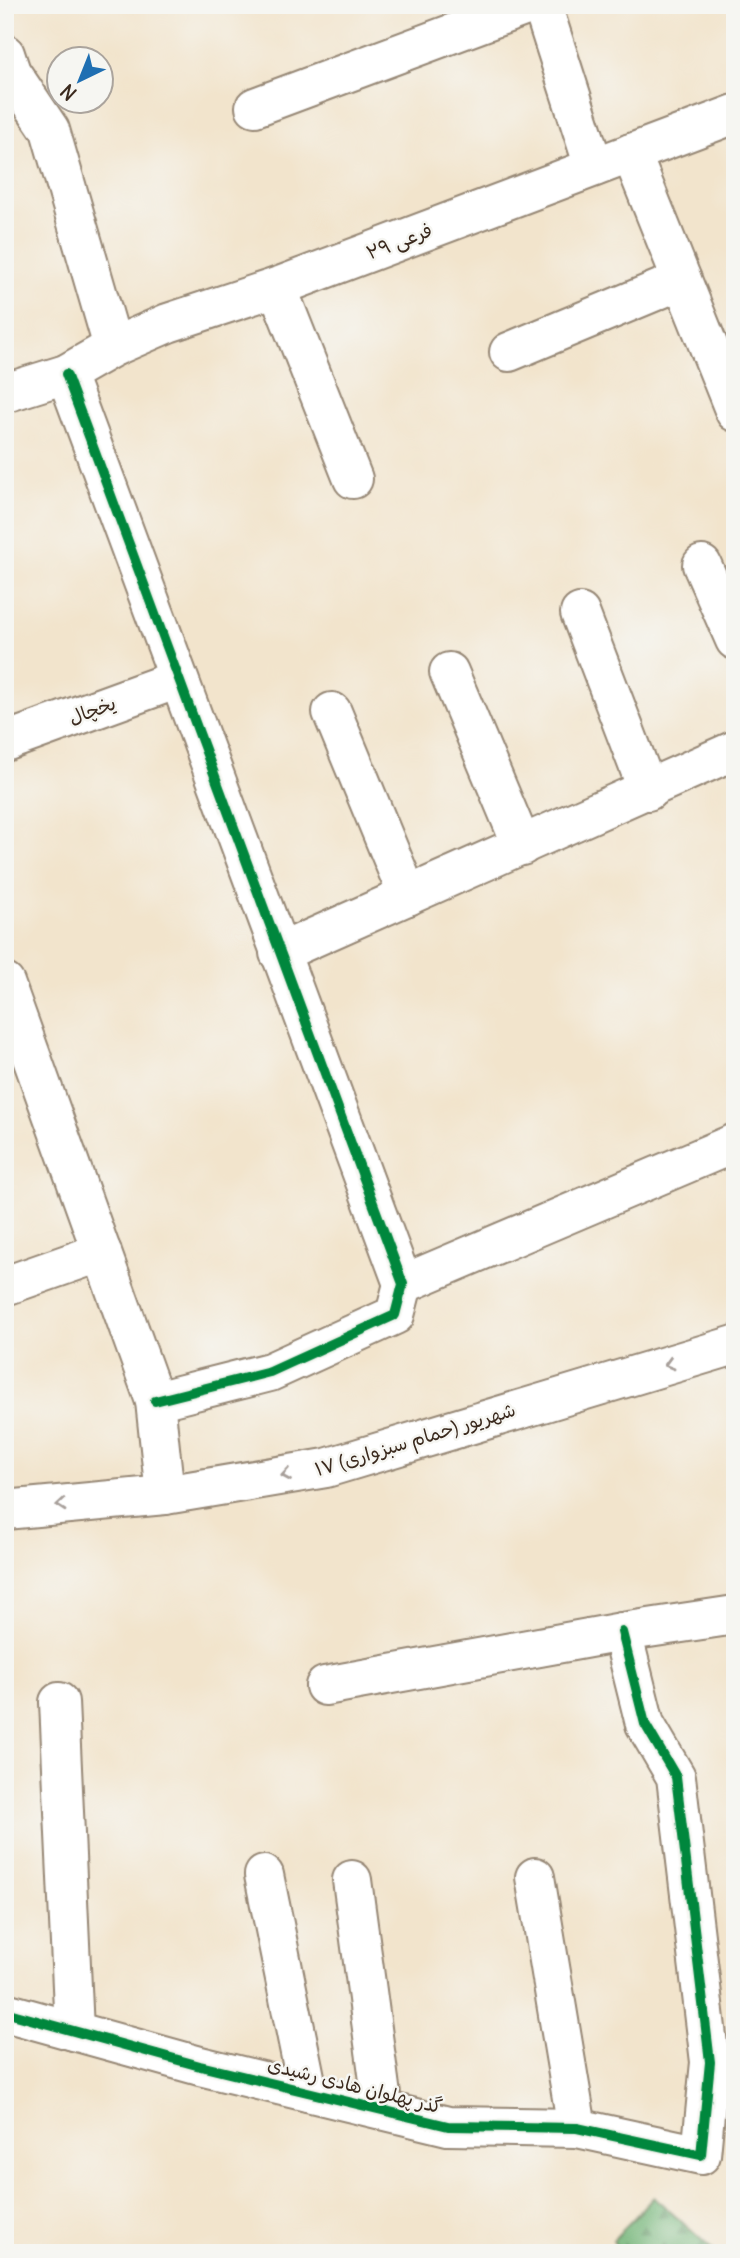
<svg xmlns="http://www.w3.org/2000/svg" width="740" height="2258" viewBox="0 0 740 2258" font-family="Delius,'Playpen Sans Arabic',sans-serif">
	<defs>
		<pattern id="forest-firs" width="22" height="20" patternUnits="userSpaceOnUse" patternTransform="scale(1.75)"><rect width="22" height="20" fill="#74b679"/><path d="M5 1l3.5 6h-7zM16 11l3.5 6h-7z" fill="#609463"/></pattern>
	</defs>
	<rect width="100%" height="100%" fill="#f6f6f2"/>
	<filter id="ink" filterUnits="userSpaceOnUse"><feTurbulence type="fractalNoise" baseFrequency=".0143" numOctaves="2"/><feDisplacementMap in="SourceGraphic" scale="14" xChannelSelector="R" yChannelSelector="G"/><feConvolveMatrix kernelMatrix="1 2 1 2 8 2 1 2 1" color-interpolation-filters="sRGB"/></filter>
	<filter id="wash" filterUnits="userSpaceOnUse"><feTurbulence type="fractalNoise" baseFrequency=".00686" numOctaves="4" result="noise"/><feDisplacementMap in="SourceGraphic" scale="28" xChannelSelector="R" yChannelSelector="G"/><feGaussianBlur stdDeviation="1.57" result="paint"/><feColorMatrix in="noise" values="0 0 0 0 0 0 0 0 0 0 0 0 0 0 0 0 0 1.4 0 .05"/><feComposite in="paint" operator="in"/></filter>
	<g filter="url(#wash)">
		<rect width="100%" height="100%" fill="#f2e4cc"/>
		<polygon fill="url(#forest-firs)" stroke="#58704c" stroke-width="2" points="654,2197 716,2253 619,2253 613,2240"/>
	</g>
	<g filter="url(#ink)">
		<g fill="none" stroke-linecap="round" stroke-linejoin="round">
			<defs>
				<g id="minor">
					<polyline points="542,5 594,167"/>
					<polyline points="5,54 11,72 50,130 113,347"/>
					<polyline points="255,107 529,5"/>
					<polyline points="631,153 735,412"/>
					<polyline points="277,287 353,479"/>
					<polyline points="509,352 682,280"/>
					<polyline points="66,374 403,1284 395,1315 270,1372 155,1401"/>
					<polyline points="5,393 66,374 113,347 168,323 277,287 735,114"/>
					<polyline points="702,565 735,640"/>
					<polyline points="580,613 648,791"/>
					<polyline points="449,672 522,846"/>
					<polyline points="332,712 408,896"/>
					<polyline points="5,742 178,679"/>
					<polyline points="279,953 735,750"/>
					<polyline points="5,983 155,1401 165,1495"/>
					<polyline points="403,1284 735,1143"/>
					<polyline points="5,1286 102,1252"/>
					<polyline points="5,1510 165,1495 326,1468 735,1345"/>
					<polyline points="325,1686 622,1632 735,1615"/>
					<polyline points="59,1702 74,2031"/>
					<polyline points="264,1875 308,2092"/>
					<polyline points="535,1877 577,2128"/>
					<polyline points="352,1880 383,2110"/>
					<polyline points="5,2012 200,2066 448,2126 577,2128 701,2155 710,2062 676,1777 645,1724 622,1632"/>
				</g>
			</defs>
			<use href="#minor" stroke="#968775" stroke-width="42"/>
			<use href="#minor" stroke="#fff" stroke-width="38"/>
			<defs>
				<g id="cycleway">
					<polyline points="66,374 403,1284 395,1315 270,1372 155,1401"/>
					<polyline points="5,2012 200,2066 448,2126 577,2128 701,2155 710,2062 676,1777 645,1724 622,1632"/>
				</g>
			</defs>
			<use href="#cycleway" stroke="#f6f6f2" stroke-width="15"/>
			<use href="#cycleway" stroke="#00873e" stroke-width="10"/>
		</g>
		<defs><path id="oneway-chevron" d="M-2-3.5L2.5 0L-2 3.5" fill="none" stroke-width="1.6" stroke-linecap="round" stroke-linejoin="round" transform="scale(1.75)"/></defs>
		<g stroke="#a79f9a">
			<use href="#oneway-chevron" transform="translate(669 1364) rotate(164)"/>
			<use href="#oneway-chevron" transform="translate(286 1475) rotate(170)"/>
			<use href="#oneway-chevron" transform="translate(61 1505) rotate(175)"/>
		</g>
	</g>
	<g text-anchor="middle" stroke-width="5" stroke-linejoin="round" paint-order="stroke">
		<g font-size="19" fill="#3b2a1e" stroke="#f6f6f2">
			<text transform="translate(399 241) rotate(-21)" y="7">فرعی ۲۹</text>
			<text transform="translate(92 710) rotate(-20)" y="7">یخچال</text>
			<text transform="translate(415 1439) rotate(-17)" y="7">۱۷ شهریور (حمام سبزواری)</text>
			<text transform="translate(355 2085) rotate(14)" y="7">گذر پهلوان هادی رشیدی</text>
		</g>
	</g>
	<rect width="740" height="2258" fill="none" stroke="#f6f6f2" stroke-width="28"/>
	<g transform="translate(80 80) rotate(223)"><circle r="33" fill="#f6f6f2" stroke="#aba49d" stroke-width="2"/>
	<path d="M0-5L12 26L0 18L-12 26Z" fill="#1f6fb2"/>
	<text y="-10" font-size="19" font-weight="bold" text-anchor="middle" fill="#3b2a1e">N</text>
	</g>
</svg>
